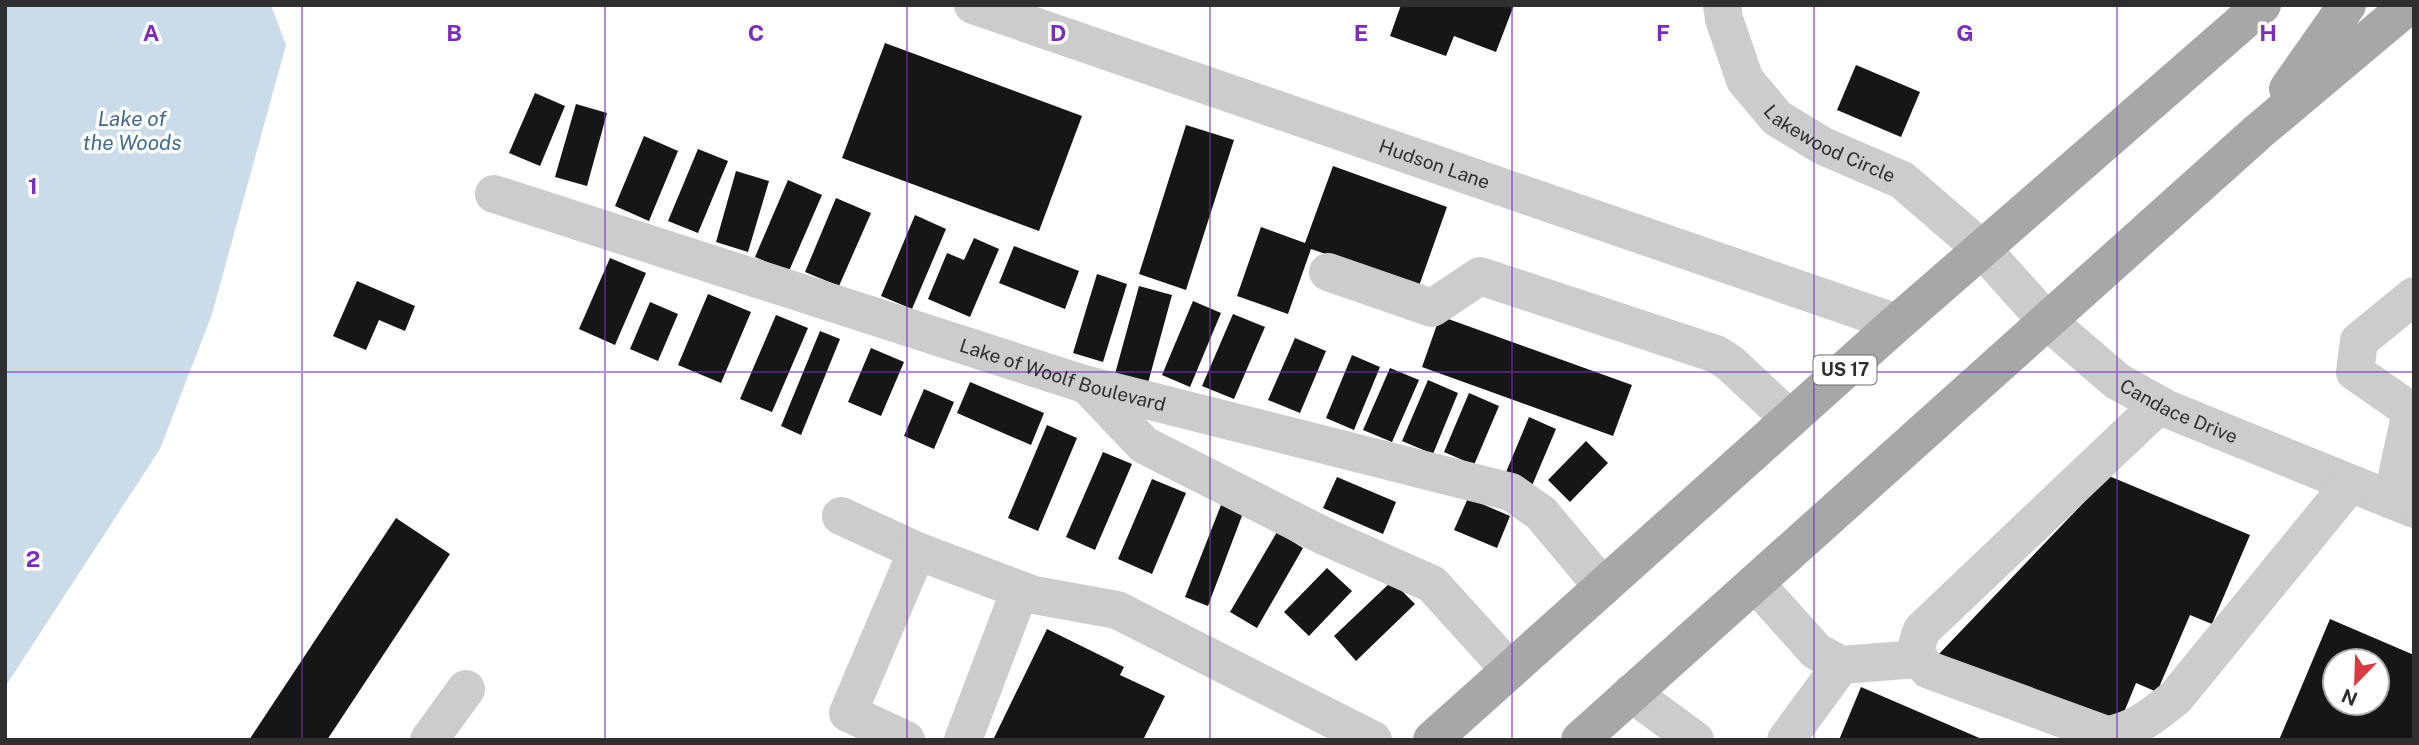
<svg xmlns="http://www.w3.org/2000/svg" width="2419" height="745" viewBox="0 0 2419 745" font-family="'Public Sans',sans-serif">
	<rect width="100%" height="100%" fill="#fff"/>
	<polygon fill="#cadcea" points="5,5 271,5 286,45 212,314 160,449 5,687"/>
	<g fill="#161616" fill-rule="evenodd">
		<polygon points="1401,5 1514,5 1496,52 1454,36 1446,56 1390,36"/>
		<polygon points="885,43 1082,116 1039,231 842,158"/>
		<polygon points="1856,65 1920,92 1901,137 1837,110"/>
		<polygon points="535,93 565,106 540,166 509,153"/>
		<polygon points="576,104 607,113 587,186 555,177"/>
		<polygon points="1186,125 1234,140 1186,290 1139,274"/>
		<polygon points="644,136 678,151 649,221 615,206"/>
		<polygon points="698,149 728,161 698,233 668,221"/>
		<polygon points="1333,166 1447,207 1419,286 1311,249 1288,314 1237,296 1261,227 1305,243"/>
		<polygon points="736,171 769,181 748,252 716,242"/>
		<polygon points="788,180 822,195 789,271 755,257"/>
		<polygon points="836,198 871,213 839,286 805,272"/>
		<polygon points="915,215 946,229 912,309 881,296"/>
		<polygon points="974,238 999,249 970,317 928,299 947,253 964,260"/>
		<polygon points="1014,246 1079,271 1065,309 999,283"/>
		<polygon points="610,258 646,273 615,345 579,329"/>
		<polygon points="1097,274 1127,284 1103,362 1073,353"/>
		<polygon points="357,281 415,306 405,331 379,320 366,350 333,336"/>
		<polygon points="1139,286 1172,295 1148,383 1115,374"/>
		<polygon points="708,294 751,312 721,383 678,365"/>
		<polygon points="1193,301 1221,313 1190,387 1162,375"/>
		<polygon points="650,302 678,314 658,361 630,349"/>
		<polygon points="1233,314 1265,327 1234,399 1202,386"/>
		<polygon points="776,315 808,328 772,412 740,399"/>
		<polygon points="1440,316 1632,385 1613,436 1422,367"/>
		<polygon points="820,331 840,339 801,435 781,426"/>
		<polygon points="1295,338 1326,351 1300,413 1268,400"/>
		<polygon points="871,348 904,362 881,416 848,402"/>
		<polygon points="1352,355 1380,367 1354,430 1326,418"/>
		<polygon points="1390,368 1419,380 1392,442 1363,430"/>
		<polygon points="1428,380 1458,393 1433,454 1402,441"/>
		<polygon points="970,382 1044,413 1031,445 957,413"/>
		<polygon points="924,389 954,402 934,449 904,436"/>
		<polygon points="1469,393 1499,406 1474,465 1444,452"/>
		<polygon points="1529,417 1556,429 1531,488 1504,477"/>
		<polygon points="1047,425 1077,438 1038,531 1008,518"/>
		<polygon points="1586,441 1608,463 1570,502 1548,480"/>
		<polygon points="1103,452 1132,464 1095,550 1066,537"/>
		<polygon points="2109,476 2250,535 2212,624 2190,615 2157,692 2136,683 2120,722 1938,655"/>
		<polygon points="1337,477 1396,502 1383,534 1323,508"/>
		<polygon points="1152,479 1186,493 1152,574 1118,559"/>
		<polygon points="1468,498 1510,516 1497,548 1454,530"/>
		<polygon points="1221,505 1243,513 1208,606 1185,597"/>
		<polygon points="396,518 450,554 327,740 249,740"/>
		<polygon points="1277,532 1303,548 1257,628 1230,612"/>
		<polygon points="1327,568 1352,591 1309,636 1284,612"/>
		<polygon points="1392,581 1415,604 1356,661 1334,636"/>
		<path d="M2330 619 2414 655V740H2279ZM2335 661H2377V703H2335Z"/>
		<polygon points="1047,629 1124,667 1120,675 1165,696 1143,740 993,740"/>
		<polygon points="1861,687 1984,740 1839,740"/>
	</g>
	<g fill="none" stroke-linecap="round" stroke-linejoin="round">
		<g stroke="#ccc" stroke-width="38">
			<path id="s1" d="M973 5 1897 323"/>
			<path id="s2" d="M1722 5 1724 19 1745 80 1777 118 1823 146 1902 180 1983 250 2046 320 2117 381 2167 409 2414 509"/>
			<path id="s3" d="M494 194 1087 385 1511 492 1541 513 1603 587"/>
			<polyline points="1328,272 1432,308 1480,276 1716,354 1730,363 1790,419"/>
			<polyline points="2414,296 2359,341 2355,372 2414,413"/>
			<polyline points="1087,385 1144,445 1326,537 1432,584 1510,670"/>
			<path d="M2159 405 1922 630C1914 649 1914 656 1929 670L2107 735C2136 730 2154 715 2176 697L2349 485"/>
			<polyline points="2392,500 2411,411 2414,408"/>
			<polyline points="841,516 917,551"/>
			<polyline points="1755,583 1816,651 1841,665 1917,659"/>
			<polyline points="1631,693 1695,740"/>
			<polyline points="429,740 466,689"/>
			<polyline points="906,740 848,713 917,551 1034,595 1117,610 1373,740"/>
			<polyline points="963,740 1020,590"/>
			<polyline points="1786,740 1841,665"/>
		</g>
		<g stroke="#a7a7a7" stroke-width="38">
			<polyline points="2288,89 2347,5"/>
			<polyline points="1432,740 1897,323 2262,5"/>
			<polyline points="1580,740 2259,131 2409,5"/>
		</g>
	</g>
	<path fill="none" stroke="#7b2cbf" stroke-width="2" stroke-opacity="0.55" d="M302 5V740M605 5V740M907 5V740M1210 5V740M1512 5V740M1814 5V740M2117 5V740M5 372H2414"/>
	<g text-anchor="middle" stroke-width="7" stroke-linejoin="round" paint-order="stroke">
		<rect fill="#fff" stroke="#6d6d6d" stroke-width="2" x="1813.5" y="355.5" width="63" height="29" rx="5"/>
		<g font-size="18" font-weight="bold" fill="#2f2f2f">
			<text x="1845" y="376">US 17</text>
		</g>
		<g font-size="19" fill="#2f2f2f" stroke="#fff">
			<text dy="7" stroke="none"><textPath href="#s2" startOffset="187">Lakewood Circle</textPath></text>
			<text dy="7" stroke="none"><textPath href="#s1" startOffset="488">Hudson Lane</textPath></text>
			<text dy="7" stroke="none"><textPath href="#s3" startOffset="597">Lake of Woolf Boulevard</textPath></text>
			<text dy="7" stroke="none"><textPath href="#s2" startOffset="632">Candace Drive</textPath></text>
		</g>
		<g font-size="21" font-style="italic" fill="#416c8d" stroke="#fff">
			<text x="132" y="126">Lake of<tspan x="132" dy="24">the Woods</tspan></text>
		</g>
	</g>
	<g font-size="23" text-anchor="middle" font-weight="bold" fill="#7b2cbf" stroke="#fff" stroke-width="7" stroke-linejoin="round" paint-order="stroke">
		<text x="151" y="41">A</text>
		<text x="454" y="41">B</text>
		<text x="756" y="41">C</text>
		<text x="1058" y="41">D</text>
		<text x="1361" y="41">E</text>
		<text x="1663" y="41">F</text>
		<text x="1965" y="41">G</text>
		<text x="2268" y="41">H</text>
		<text x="33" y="194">1</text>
		<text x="33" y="567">2</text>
	</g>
	<rect width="2419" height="745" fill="none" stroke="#2f2f2f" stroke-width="14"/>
	<g transform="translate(2356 682) rotate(203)"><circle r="33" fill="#ffffff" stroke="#acacac" stroke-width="2"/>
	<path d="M0-5L12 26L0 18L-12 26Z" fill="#dc3a40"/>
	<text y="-10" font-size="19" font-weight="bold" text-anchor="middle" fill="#2f2f2f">N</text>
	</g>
</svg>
